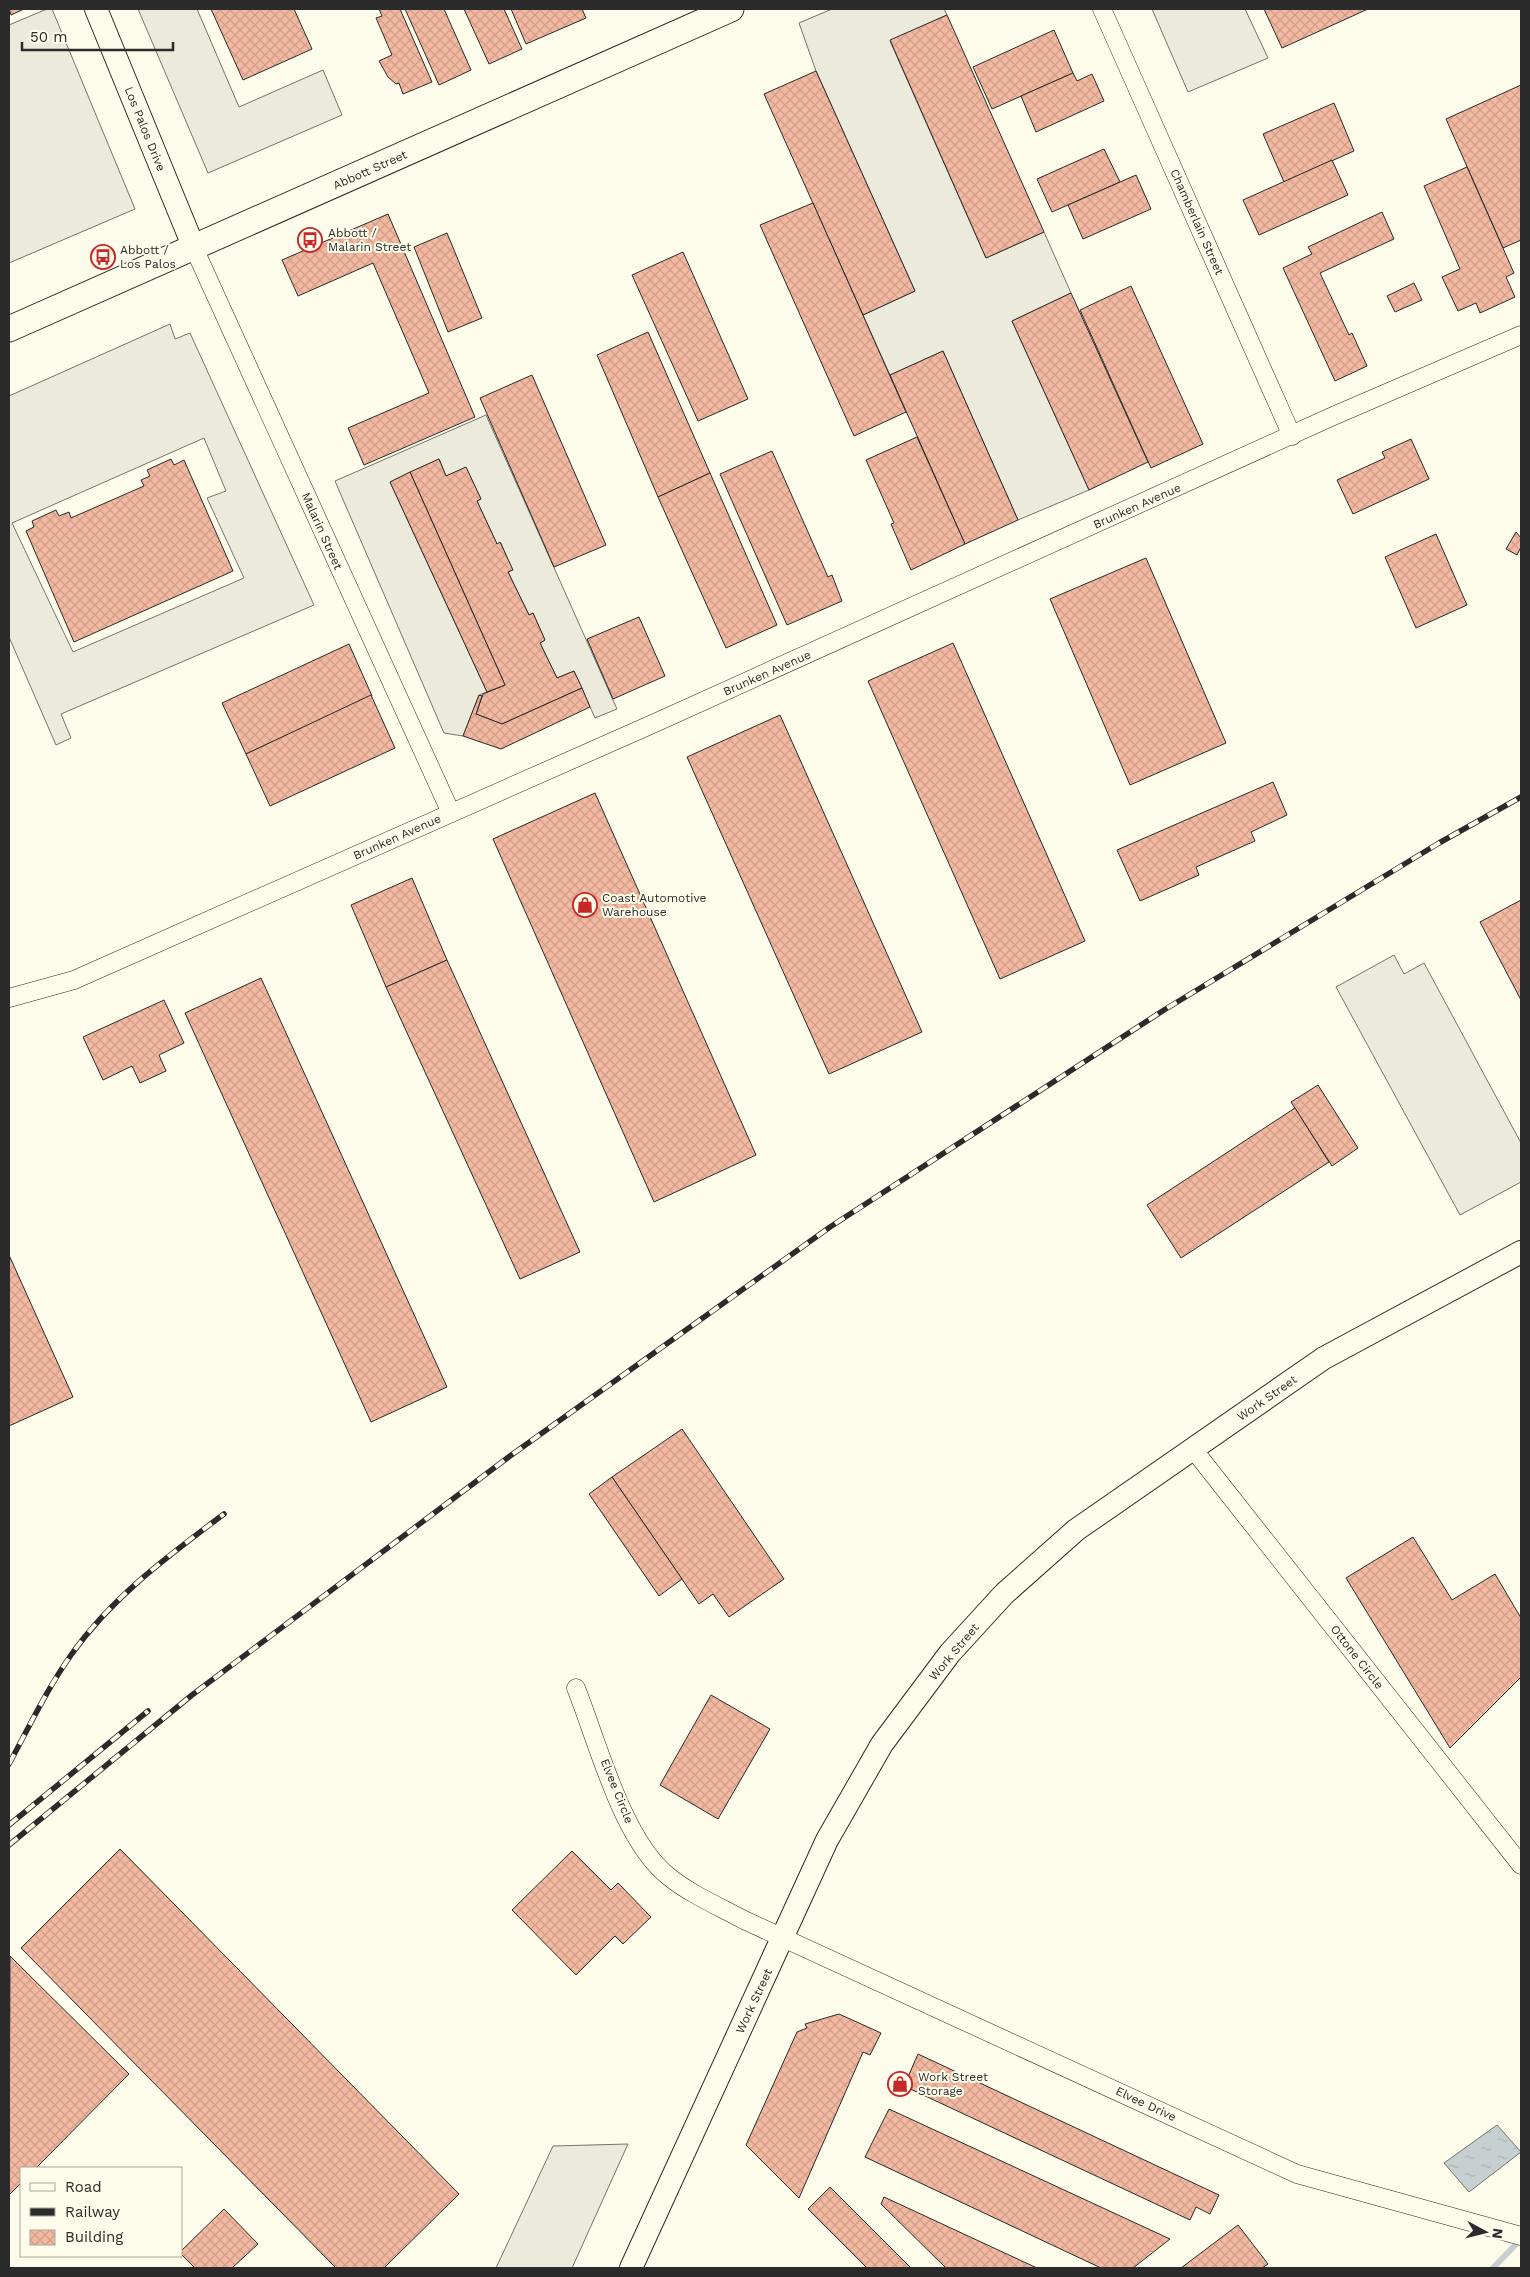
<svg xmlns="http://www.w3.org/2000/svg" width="1530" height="2277" viewBox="0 0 1530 2277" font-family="'Work Sans',sans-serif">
	<defs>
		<pattern id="water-ripples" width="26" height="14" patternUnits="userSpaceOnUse" patternTransform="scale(1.25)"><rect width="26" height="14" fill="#c7d0d0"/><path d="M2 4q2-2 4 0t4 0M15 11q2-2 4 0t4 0" fill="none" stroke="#abb3b3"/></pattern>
		<pattern id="building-cross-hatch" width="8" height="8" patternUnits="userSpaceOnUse" patternTransform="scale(1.25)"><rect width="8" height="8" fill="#f2b8a0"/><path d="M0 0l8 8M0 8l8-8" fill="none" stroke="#d09e8a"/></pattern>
	</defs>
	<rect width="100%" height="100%" fill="#fdfbea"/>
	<g fill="#eceadb" stroke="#74746e" fill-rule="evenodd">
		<polygon points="47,9 52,9 135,209 9,263 9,25"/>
		<polygon points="138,9 197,9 239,107 323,70 342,115 208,173"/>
		<polygon points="832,9 944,9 947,15 890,41 986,258 1044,232 1071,293 1012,321 1089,490 1018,520 943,351 890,375 863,315 915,291 816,71 799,23"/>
		<polygon points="1152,9 1245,9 1268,58 1188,92"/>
		<path d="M170 324 175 339 190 333 314 605 61 714 71 738 56 745 9 637V396ZM204 438 226 491 207 498 244 578 73 652 12 523Z"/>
		<polygon points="486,415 617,709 595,718 574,671 557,678 540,643 545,640 533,613 529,615 508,572 512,570 501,543 497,544 477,501 481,499 466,468 446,476 439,459 390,482 487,692 479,695 463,736 444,733 335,481"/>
		<polygon points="1394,955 1404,974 1424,963 1521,1143 1521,1182 1460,1215 1336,987"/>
		<polygon points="628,2144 572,2268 496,2268 553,2146"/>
	</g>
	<polygon fill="url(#water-ripples)" stroke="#74746e" points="1497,2125 1521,2152 1469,2192 1444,2163"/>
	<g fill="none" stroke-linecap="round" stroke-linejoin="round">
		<polyline stroke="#c7d0d0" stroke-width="6" points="1493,2268 1521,2239"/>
	</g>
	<g fill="url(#building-cross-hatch)" stroke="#2b2b2b">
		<polygon points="9,9 24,9 11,15"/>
		<polygon points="211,9 294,9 312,49 243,80"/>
		<polygon points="379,9 400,9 432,82 403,94 399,83 396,84 388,77 379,61 392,55 376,18 382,16"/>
		<polygon points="405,9 444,9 471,70 439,85"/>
		<polygon points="464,9 504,9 522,49 489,64"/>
		<polygon points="511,9 582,9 586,18 526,44"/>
		<polygon points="1264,9 1368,9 1282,48"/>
		<polygon points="947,15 1044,232 986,258 890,40"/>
		<polygon points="1054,30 1073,73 992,109 973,67"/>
		<polygon points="816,71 915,291 863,315 764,94"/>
		<polygon points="1073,73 1077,81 1092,74 1104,101 1036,132 1021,96"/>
		<polygon points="1521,85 1521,240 1503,248 1446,119"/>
		<polygon points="1334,103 1354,151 1284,182 1263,134"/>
		<polygon points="1104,149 1120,182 1052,212 1037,179"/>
		<polygon points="1332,160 1348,195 1259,235 1243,200"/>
		<polygon points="1467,167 1514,273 1506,277 1515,297 1480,313 1476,303 1458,311 1442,277 1460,269 1424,186"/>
		<polygon points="1136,175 1151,209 1083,239 1068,205"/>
		<polygon points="813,203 906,412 854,436 760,225"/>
		<polygon points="1382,212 1394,239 1320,273 1349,335 1352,333 1367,366 1335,381 1283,268 1312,254 1308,247"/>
		<polygon points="388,214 475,417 364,465 348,428 429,393 373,263 298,296 282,260"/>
		<polygon points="447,233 482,318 448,332 414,247"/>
		<polygon points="683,252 748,399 698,421 632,275"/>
		<polygon points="1414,283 1422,300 1395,312 1387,296"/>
		<polygon points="1131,286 1203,444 1151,468 1080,310"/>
		<polygon points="1071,293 1148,462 1089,490 1012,321"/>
		<polygon points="648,332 710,473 658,497 597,355"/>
		<polygon points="943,351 1018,520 965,544 890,375"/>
		<polygon points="532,375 606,545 554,567 480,398"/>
		<polygon points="917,437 965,544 911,570 891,524 894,523 866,460"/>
		<polygon points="1411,439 1429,479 1353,514 1337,480 1385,458 1382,452"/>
		<polygon points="772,451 828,577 832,575 842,601 787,625 720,474"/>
		<polygon points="171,459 174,465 184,460 233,571 74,642 26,531 34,527 32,521 56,510 59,516 69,512 71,518 144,486 141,480 150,476 147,470"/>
		<polygon points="439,459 446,476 466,467 481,499 477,501 497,544 500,542 513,570 508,572 529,615 533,613 545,640 540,643 557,678 574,671 582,688 502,724 476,714 483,694 505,685 410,472"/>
		<polygon points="410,472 505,685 487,692 390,482"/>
		<polygon points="710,473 777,625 726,648 658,497"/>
		<polygon points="1516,532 1521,538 1521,547 1517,555 1506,549"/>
		<polygon points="1436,534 1467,605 1416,628 1385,557"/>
		<polygon points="1146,558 1226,743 1130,785 1050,599"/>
		<polygon points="639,617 665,676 613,699 587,639"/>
		<polygon points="953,643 1085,941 1000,979 868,681"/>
		<polygon points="349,644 372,696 246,754 222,703"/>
		<polygon points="582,688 590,707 501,749 463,736 479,695 482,696 476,714 502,724"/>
		<polygon points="371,695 395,748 270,806 246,754"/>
		<polygon points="780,715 922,1032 829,1074 687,757"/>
		<polygon points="1273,782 1287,815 1251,832 1255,841 1196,867 1199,875 1140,901 1117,850"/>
		<polygon points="595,793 756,1155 654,1202 493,839"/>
		<polygon points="412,878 447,960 386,987 351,905"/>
		<polygon points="1521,900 1521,1000 1480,922"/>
		<polygon points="447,960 580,1252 520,1279 386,987"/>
		<polygon points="261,978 447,1387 371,1422 185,1013"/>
		<polygon points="164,1000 184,1043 159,1055 166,1071 140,1083 132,1066 103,1080 83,1037"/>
		<polygon points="1318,1085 1358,1148 1332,1166 1291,1102"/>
		<polygon points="1295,1108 1329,1162 1181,1258 1147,1205"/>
		<polygon points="9,1255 73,1397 9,1426"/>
		<polygon points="682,1429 784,1579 729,1617 713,1594 699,1604 612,1477"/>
		<polygon points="612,1477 682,1579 659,1596 589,1494"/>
		<polygon points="1413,1537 1452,1600 1495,1574 1521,1618 1521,1677 1450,1748 1346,1578"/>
		<polygon points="711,1695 770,1729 718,1819 660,1785"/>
		<polygon points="120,1849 459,2194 384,2268 336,2268 21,1948"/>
		<polygon points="572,1851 611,1890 618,1883 651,1917 623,1944 615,1936 576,1975 512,1910"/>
		<polygon points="10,1956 129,2074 36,2168 21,2168 21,2183 9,2195"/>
		<polygon points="839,2014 881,2033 870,2055 863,2052 799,2198 746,2145 797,2032 807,2028 805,2024"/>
		<polygon points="918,2054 1219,2195 1210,2214 1196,2207 1190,2220 904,2086"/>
		<polygon points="889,2109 1170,2239 1133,2268 1101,2268 865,2157"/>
		<polygon points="830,2187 911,2268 867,2268 808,2209"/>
		<polygon points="884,2197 1037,2268 946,2268 881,2204"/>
		<polygon points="224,2209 258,2244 232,2268 195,2268 181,2254 181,2251"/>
		<polygon points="1238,2225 1268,2264 1262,2268 1181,2268"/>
	</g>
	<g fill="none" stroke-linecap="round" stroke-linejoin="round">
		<defs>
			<g id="minor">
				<polyline points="1102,9 1292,436"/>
				<polyline points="194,248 451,813"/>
				<polyline points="9,998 74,980 657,722 1331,417 1521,335"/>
				<polyline points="1193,1449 1521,1865"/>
				<path d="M576 1688C598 1743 622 1839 668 1876 690 1894 718 1906 744 1920L1297 2174 1521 2236"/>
			</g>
			<g id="tertiary">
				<polyline points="96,9 194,248"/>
				<polyline points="631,2268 827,1840 882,1744 950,1653 1004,1594 1076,1530 1324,1358 1521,1252"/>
			</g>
			<polyline id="secondary" points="9,329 731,9"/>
		</defs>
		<use href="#minor" stroke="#2b2b2b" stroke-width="19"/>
		<use href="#tertiary" stroke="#2b2b2b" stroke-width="24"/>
		<use href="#secondary" stroke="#2b2b2b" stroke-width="27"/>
		<use href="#minor" stroke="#fdfbea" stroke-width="18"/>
		<use href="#tertiary" stroke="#fdfbea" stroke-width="22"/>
		<use href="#secondary" stroke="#fdfbea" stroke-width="25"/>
		<defs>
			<g id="rail">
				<path d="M9 1764C29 1727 47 1689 71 1655 112 1597 168 1556 224 1514"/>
				<polyline points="9,1825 148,1711"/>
				<polyline points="9,1845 192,1695 510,1456 830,1227 1164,1010 1439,843 1521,797"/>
			</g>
		</defs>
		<use href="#rail" stroke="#2b2b2b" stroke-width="5.5"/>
		<use href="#rail" stroke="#fdfbea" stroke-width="4" stroke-dasharray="11" stroke-linecap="butt"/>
	</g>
	<defs>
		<symbol id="bus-ring" viewBox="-11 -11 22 22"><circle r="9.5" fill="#fdfbea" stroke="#c62828" stroke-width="1.5"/><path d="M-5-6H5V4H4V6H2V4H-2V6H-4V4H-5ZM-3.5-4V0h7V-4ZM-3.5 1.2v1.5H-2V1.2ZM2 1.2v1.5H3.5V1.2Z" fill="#c62828"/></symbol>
		<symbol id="shop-ring" viewBox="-11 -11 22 22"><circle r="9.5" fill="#fdfbea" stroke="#c62828" stroke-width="1.5"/><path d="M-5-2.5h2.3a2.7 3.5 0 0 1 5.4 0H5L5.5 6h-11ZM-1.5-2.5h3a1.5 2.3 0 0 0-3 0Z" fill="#c62828"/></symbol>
	</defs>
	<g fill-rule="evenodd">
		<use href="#bus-ring" x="296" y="226" width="28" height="28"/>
		<use href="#bus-ring" x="89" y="243" width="28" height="28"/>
		<use href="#shop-ring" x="571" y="891" width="28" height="28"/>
		<use href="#shop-ring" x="886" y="2070" width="28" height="28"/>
	</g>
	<g text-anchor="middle" stroke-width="4" stroke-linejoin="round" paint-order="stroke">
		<g font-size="12" fill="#2b2b2b" stroke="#fdfbea">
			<text transform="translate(145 129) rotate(68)" y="4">Los Palos Drive</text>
			<text transform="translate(370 170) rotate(-24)" y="4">Abbott Street</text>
			<text transform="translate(1197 222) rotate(66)" y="4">Chamberlain Street</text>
			<text transform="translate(1137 506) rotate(-24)" y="4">Brunken Avenue</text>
			<text transform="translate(322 531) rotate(66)" y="4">Malarin Street</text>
			<text transform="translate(767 673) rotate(-24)" y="4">Brunken Avenue</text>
			<text transform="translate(397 837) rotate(-24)" y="4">Brunken Avenue</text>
			<text transform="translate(1267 1398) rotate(-35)" y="4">Work Street</text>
			<text transform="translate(954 1652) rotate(-50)" y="4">Work Street</text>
			<text transform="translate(1357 1657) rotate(52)" y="4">Ottone Circle</text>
			<text transform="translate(617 1791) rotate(68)" y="4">Elvee Circle</text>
			<text transform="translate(754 2001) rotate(-65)" y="4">Work Street</text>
			<text transform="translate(1146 2104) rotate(25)" y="4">Elvee Drive</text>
		</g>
		<g font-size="12" fill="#2b2b2b" stroke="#fdfbea" text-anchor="start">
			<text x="328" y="237">Abbott /<tspan x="328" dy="14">Malarin Street</tspan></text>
			<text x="120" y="254">Abbott /<tspan x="120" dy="14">Los Palos</tspan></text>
			<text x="602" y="902">Coast Automotive<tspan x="602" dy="14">Warehouse</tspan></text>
			<text x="918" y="2081">Work Street<tspan x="918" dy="14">Storage</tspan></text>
		</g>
	</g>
	<rect width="1530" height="2277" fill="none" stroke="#2b2b2b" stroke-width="20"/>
	<rect x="20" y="2167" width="162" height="90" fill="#fdfbea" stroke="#a9a89e"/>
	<rect x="30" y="2183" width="25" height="8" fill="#fdfbea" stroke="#a9a89e"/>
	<text x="65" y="2192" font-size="15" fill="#2b2b2b">Road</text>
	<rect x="30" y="2208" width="25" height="8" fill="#2b2b2b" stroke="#a9a89e"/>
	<text x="65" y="2217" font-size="15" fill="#2b2b2b">Railway</text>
	<rect x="30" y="2230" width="25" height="15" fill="url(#building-cross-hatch)" stroke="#a9a89e"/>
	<text x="65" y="2242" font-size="15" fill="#2b2b2b">Building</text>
	<g transform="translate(1485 2232) rotate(97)" stroke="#fdfbea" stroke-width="4" paint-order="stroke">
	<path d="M0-4L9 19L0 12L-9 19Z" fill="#2b2b2b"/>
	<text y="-8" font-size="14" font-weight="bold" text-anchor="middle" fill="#2b2b2b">N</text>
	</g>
	<path d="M22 42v8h151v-8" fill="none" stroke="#2b2b2b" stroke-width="2.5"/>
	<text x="30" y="42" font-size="15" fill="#2b2b2b" stroke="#fdfbea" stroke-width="4" paint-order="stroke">50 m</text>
</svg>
